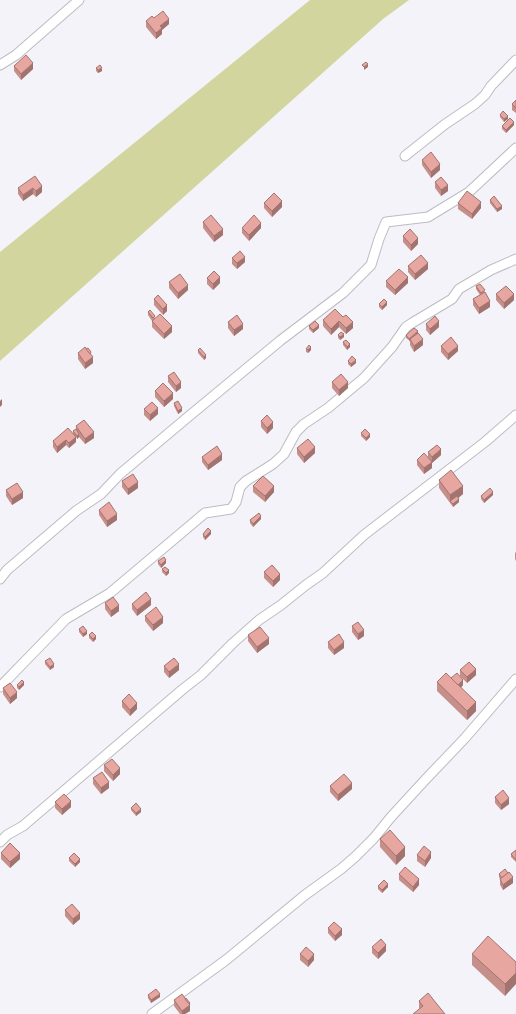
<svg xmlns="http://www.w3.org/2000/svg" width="516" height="1014" viewBox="0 0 516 1014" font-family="'Zilla Slab',serif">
	<rect width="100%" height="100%" fill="#f3f3f9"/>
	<polygon fill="#d2d69e" points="310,0 409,0 383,19 0,361 0,252"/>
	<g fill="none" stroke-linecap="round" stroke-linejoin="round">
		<defs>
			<g id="minor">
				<polyline points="0,65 16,55 79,0"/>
				<polyline points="405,156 444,125 475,104 485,95 491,86 516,60"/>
				<polyline points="0,579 7,570 76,511 101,494 120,474 188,417 281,340 343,293 371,265 379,239 386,222 428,217 469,192 516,148"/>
				<polyline points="0,687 66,619 110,593 205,513 231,509 236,502 240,487 246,481 273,464 284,454 296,432 304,424 328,408 364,378 392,347 406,327 412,323 452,299 459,289 491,270 516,259"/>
				<polyline points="0,842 7,835 23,826 183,689 201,675 233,643 259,620 281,605 306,585 323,573 364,535 485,442 516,415"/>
				<polyline points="152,1014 226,960 305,895 341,869 355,857 374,838 391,817 425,780 465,738 516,679"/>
			</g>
		</defs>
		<use href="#minor" stroke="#bcbdc2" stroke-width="11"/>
		<use href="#minor" stroke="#fff" stroke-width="9"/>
	</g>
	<g fill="#c78f8a">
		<polygon points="154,18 169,24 162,30 162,34 156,39 146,27 146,21"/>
		<polygon points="14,66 33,69 21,80 14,71"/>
		<polygon points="96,68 102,71 98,73 96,71"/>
		<polygon points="516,100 516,113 512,110 512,104"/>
		<polygon points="500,115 508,119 504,122 500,117"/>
		<polygon points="514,125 506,133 502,129 502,126"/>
		<polygon points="422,160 440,170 431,178 422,165"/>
		<polygon points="435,182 448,191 441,196 435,188"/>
		<polygon points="42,186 42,192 36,197 33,194 23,201 18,194 18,188"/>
		<polygon points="490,200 502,209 497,212 490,203"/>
		<polygon points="264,203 282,207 272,217 264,208"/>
		<polygon points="458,203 481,208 472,219 458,209"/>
		<polygon points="203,222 223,235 214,242 203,228"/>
		<polygon points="242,228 261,228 249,241 242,233"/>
		<polygon points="403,236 418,244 411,251 403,242"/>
		<polygon points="232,258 245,262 237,269 232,264"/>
		<polygon points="408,266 428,269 415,280 408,272"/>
		<polygon points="207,278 220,283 213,290 207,284"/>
		<polygon points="386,281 408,283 395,295 386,287"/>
		<polygon points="169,282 188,290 178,299 169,288"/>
		<polygon points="476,286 485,292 490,307 479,314 473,305 473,299 480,295 476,289"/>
		<polygon points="496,294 514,300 504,309 496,300"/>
		<polygon points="154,299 167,311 163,315 154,305"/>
		<polygon points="379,304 387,305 382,310 379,307"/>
		<polygon points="148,312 172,332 164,339 152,327 152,321 148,315"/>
		<polygon points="343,317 353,328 346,334 339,327 331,335 323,326 323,320"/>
		<polygon points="228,322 243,329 234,336 228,328"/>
		<polygon points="426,324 439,327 430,335 426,330"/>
		<polygon points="309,326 319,328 313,333 309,329"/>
		<polygon points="338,335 344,337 340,340 338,338"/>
		<polygon points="406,335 423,345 414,352 410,345 410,341 406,338"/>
		<polygon points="343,342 350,347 347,350 343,345"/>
		<polygon points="441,346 458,351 448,360 441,352"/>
		<polygon points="306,349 311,350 308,353 306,352"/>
		<polygon points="198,350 206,358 204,360 198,353"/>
		<polygon points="78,353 91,355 93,363 85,369 78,359"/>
		<polygon points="348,361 356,363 351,367 348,364"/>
		<polygon points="168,376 181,388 176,392 168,382"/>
		<polygon points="332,382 348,388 339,396 332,388"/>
		<polygon points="155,391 173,399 164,407 155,397"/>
		<polygon points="174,403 182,411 178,414 174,406"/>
		<polygon points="144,409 158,414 150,421 144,415"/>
		<polygon points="261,421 273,428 267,434 261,427"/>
		<polygon points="76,426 94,438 85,444 79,437 77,439 76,437 76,442 69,448 66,445 57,453 53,447 53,441 73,434 73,431 76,429"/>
		<polygon points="361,433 370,437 366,441 361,436"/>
		<polygon points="297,448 315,453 304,463 297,454"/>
		<polygon points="428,452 441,455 432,463 428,458"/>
		<polygon points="202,457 222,460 208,470 202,462"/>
		<polygon points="417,460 432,468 424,474 417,465"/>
		<polygon points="439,480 463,494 458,498 459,502 453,507 439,488"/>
		<polygon points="122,481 138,488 128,495 122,487"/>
		<polygon points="253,486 274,492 265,502 253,492"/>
		<polygon points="6,490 23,498 12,505 6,496"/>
		<polygon points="493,495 484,503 481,499 481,496"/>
		<polygon points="99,510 117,520 107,527 99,515"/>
		<polygon points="261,519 253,527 250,523 250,520"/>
		<polygon points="203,534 211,534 205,540 203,537"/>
		<polygon points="516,552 516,561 515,559 515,553"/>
		<polygon points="158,561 166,563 161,568 158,564"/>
		<polygon points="162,569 169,573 166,576 162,572"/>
		<polygon points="264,572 280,580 273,587 264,578"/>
		<polygon points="105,603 119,611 111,617 105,609"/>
		<polygon points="132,604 151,605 137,616 132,609"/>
		<polygon points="145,616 163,623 153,631 145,621"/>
		<polygon points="352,626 364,636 358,640 352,632"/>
		<polygon points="79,629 87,634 83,637 79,632"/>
		<polygon points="89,635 96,639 93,642 89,638"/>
		<polygon points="248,635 269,644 257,653 248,641"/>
		<polygon points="328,642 344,648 334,655 328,648"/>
		<polygon points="45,661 54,667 50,670 45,664"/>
		<polygon points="164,666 179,670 169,678 164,672"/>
		<polygon points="460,670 476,675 467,683 460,676"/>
		<polygon points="451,678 463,685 461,688 476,711 467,720 437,691 437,682"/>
		<polygon points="17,685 24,685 19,690 17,688"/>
		<polygon points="3,688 17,698 10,704 3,694"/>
		<polygon points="122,701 137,709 130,716 122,707"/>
		<polygon points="104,765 120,774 113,781 104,771"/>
		<polygon points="93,778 109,788 101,794 93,784"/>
		<polygon points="330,786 352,789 338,801 330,792"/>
		<polygon points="495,797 509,804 501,810 495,803"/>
		<polygon points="55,802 71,807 62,815 55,808"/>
		<polygon points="131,808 141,812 136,816 131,810"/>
		<polygon points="380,839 405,856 396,865 380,847"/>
		<polygon points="516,850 516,862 511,857 511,854"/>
		<polygon points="1,853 20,859 10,868 1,859"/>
		<polygon points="417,855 431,858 425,867 417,861"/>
		<polygon points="69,858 80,862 75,867 69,861"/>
		<polygon points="399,874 419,885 413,892 399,880"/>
		<polygon points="499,874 513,883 503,890 500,885 500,879 499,877"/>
		<polygon points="378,886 388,887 382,893 378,889"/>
		<polygon points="65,910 80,919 73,925 65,916"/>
		<polygon points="328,928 342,935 335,941 328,933"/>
		<polygon points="372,947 386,951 378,959 372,953"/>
		<polygon points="300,954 314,960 308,967 300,960"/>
		<polygon points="472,954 516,962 505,996 472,965"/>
		<polygon points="148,995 160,997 151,1003 148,998"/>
		<polygon points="185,999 190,1006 190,1011 185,1014 180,1014 174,1006 174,1000"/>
		<polygon points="419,1001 445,1014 419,1009"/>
	</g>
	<g fill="#a27470">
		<polygon points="169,19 169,24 162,30 162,34 156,39 156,33 160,26"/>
		<polygon points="33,63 33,69 21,80 21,74"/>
		<polygon points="368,64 368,67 364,70 364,67"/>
		<polygon points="102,68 102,71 98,73 98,70"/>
		<polygon points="508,116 508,119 504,122 504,119"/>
		<polygon points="514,122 514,125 506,133 506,130"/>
		<polygon points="440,164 440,170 431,178 431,172"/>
		<polygon points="448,185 448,191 441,196 441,190"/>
		<polygon points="42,186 42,192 36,197 36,191"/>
		<polygon points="33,188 33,194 23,201 23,195"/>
		<polygon points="282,201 282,207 272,217 272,211"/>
		<polygon points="481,202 481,208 472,219 472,214"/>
		<polygon points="502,206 502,209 497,212 497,209"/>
		<polygon points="261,223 261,228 249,241 249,235"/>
		<polygon points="223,229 223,235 214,242 214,236"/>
		<polygon points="418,238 418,244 411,251 411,245"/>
		<polygon points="245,257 245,262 237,269 237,263"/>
		<polygon points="428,263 428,269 415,280 415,274"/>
		<polygon points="220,277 220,283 213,290 213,284"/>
		<polygon points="408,277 408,283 395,295 395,290"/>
		<polygon points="188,285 188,290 178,299 178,293"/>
		<polygon points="514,294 514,300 504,309 504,303"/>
		<polygon points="490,301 490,307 479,314 479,308"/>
		<polygon points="387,302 387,305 382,310 382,307"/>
		<polygon points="167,305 167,311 163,315 163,309"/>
		<polygon points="339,321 339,327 331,335 331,329"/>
		<polygon points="439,321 439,327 430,335 430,329"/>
		<polygon points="353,322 353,328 346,334 346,328"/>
		<polygon points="243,324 243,329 234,336 234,330"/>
		<polygon points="319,325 319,328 313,333 313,330"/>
		<polygon points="172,326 172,332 164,339 164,334"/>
		<polygon points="418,331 418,334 410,339 409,342 409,339"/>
		<polygon points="344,334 344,337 340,340 340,337"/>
		<polygon points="423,339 423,345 414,352 414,346"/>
		<polygon points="350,344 350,347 347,350 347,347"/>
		<polygon points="458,346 458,351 448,360 448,354"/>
		<polygon points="311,347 311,350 308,353 308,350"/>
		<polygon points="206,355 206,358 204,360 204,357"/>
		<polygon points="93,357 93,363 85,369 85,363"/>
		<polygon points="356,360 356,363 351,367 351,364"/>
		<polygon points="181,382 181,388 176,392 176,386"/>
		<polygon points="348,382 348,388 339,396 339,390"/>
		<polygon points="173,393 173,399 164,407 164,401"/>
		<polygon points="2,399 2,405 0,407 0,401"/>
		<polygon points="158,408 158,414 150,421 150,415"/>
		<polygon points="182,408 182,411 178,414 178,411"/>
		<polygon points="273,422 273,428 267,434 267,428"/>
		<polygon points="94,432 94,438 85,444 85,439"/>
		<polygon points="79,434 79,437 77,439 77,436"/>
		<polygon points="370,434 370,437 366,441 366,438"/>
		<polygon points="76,437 76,442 69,448 69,443"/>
		<polygon points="66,440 66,445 57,453 57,447"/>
		<polygon points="315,447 315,453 304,463 304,457"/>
		<polygon points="441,449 441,455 432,463 432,457"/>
		<polygon points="222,454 222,460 208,470 208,465"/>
		<polygon points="432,462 432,468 424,474 424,468"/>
		<polygon points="138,482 138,488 128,495 128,489"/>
		<polygon points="274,486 274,492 265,502 265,496"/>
		<polygon points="463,486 463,494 452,503 450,501 450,504 450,495"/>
		<polygon points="23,492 23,498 12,505 12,499"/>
		<polygon points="493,492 493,495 484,503 484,500"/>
		<polygon points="459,499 459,502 453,507 453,504"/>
		<polygon points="117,514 117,520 107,527 107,521"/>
		<polygon points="261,516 261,519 253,527 253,524"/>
		<polygon points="211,531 211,534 205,540 205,537"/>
		<polygon points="166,560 166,563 161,568 161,565"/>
		<polygon points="169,570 169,573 166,576 166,573"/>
		<polygon points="280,574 280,580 273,587 273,581"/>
		<polygon points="151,599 151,605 137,616 137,610"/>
		<polygon points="119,605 119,611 111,617 111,611"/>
		<polygon points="163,617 163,623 153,631 153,625"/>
		<polygon points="364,630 364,636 358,640 358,634"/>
		<polygon points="87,631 87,634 83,637 83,634"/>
		<polygon points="96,636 96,639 93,642 93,639"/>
		<polygon points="269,638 269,644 257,653 257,647"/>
		<polygon points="344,642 344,648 334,655 334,650"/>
		<polygon points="54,664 54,667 50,670 50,667"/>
		<polygon points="179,664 179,670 169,678 169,672"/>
		<polygon points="476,669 476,675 467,683 467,677"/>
		<polygon points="463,680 463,685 457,692 457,687"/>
		<polygon points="24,682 24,685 19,690 19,687"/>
		<polygon points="17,692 17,698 10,704 10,698"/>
		<polygon points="476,702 476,711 467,720 467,711"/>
		<polygon points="137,703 137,709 130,716 130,710"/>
		<polygon points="120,768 120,774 113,781 113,775"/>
		<polygon points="109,782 109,788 101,794 101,788"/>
		<polygon points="352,783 352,789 338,801 338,795"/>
		<polygon points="509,798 509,804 501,810 501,805"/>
		<polygon points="71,801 71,807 62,815 62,809"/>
		<polygon points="141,809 141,812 136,816 136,813"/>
		<polygon points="405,847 405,856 396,865 396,856"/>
		<polygon points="431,852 431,858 425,867 425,861"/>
		<polygon points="20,853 20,859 10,868 10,862"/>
		<polygon points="80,859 80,862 75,867 75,864"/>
		<polygon points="513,877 513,883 503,890 503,885"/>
		<polygon points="419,879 419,885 413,892 413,887"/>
		<polygon points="388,884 388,887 382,893 382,890"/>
		<polygon points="80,913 80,919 73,925 73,919"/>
		<polygon points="342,929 342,935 335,941 335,936"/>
		<polygon points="386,945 386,951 378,959 378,953"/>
		<polygon points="314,954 314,960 308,967 308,961"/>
		<polygon points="516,973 516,984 505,996 505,984"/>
		<polygon points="160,994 160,997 151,1003 151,1000"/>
		<polygon points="190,1003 190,1011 185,1014 182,1014 182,1011"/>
	</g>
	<g fill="#e7a6a0" stroke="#a27470">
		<polygon points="163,11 169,19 160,26 162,28 156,33 146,21 152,16 154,18"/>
		<polygon points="26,55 33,63 21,74 14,66"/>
		<polygon points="366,62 368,64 364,67 362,65"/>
		<polygon points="100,65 102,68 98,70 96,68"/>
		<polygon points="516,100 516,108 512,104"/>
		<polygon points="503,111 508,116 504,119 500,115"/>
		<polygon points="510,118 514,122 506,130 502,126"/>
		<polygon points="431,152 440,164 431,172 422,160"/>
		<polygon points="35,176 42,186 36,191 33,188 23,195 18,188"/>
		<polygon points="441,177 448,185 441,190 435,182"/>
		<polygon points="467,191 481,202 472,214 458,203"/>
		<polygon points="274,193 282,201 272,211 264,203"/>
		<polygon points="494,196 502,206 497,209 490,200"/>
		<polygon points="211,215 223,229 214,236 203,222"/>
		<polygon points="254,215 261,223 249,235 242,228"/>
		<polygon points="410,229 418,238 411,245 403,236"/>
		<polygon points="240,251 245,257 237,263 232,258"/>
		<polygon points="421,255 428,263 415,274 408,266"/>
		<polygon points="399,269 408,277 395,290 386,281"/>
		<polygon points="214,271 220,277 213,284 207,278"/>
		<polygon points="180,274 188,285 178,293 169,282"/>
		<polygon points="480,284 485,290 481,293 476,286"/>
		<polygon points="506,286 514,294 504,303 496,294"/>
		<polygon points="485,292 490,301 479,308 473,299"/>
		<polygon points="158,295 167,305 163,309 154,299"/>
		<polygon points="384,299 387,302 382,307 379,304"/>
		<polygon points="335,309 343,317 346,315 353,322 346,328 339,321 331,329 323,320"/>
		<polygon points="150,310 155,316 153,318 148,312"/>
		<polygon points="160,314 172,326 164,334 152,321"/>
		<polygon points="237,315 243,324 234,330 228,322"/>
		<polygon points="435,316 439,321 430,329 426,324"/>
		<polygon points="315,321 319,325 313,330 309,326"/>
		<polygon points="414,328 418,331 409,339 406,335"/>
		<polygon points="341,332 344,334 340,337 338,335"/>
		<polygon points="418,333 423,339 414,346 410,339"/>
		<polygon points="451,337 458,346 448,354 441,346"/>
		<polygon points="346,340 350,344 347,347 343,342"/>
		<polygon points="309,345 311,347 308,350 306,349"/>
		<polygon points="85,347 93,357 85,363 78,353"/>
		<polygon points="88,348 91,352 90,354 86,349"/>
		<polygon points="200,348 206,355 204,357 198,350"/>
		<polygon points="352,356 356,360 351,364 348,361"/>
		<polygon points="174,372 181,382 176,386 168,376"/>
		<polygon points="341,374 348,382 339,390 332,382"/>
		<polygon points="163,383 173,393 164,401 155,391"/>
		<polygon points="178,401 182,408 178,411 174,403"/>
		<polygon points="152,402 158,408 150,415 144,409"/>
		<polygon points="267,415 273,422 267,428 261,421"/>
		<polygon points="84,420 94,432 85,439 76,426"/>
		<polygon points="68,428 76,437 69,443 66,440 57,447 53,441"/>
		<polygon points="76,429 79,434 77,436 73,431"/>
		<polygon points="365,429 370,434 366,438 361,433"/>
		<polygon points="308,439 315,447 304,457 297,448"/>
		<polygon points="437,445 441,449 432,457 428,452"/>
		<polygon points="217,446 222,454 208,465 202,457"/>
		<polygon points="424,453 432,462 424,468 417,460"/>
		<polygon points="451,470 463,486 450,495 439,480"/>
		<polygon points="133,474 138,482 128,489 122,481"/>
		<polygon points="263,476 274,486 265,496 253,486"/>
		<polygon points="17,483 23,492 12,499 6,490"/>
		<polygon points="490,488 493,492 484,500 481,496"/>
		<polygon points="457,496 459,499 453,504 450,501"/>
		<polygon points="109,502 117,514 107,521 99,510"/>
		<polygon points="259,513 261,516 253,524 250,520"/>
		<polygon points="208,528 211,531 205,537 203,534"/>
		<polygon points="164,557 166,560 161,565 158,561"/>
		<polygon points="272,565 280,574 273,581 264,572"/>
		<polygon points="165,567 169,570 166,573 162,569"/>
		<polygon points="146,592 151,599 137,610 132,604"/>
		<polygon points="113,597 119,605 111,611 105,603"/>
		<polygon points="156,607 163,617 153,625 145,616"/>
		<polygon points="358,622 364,630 358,634 352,626"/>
		<polygon points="83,626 87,631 83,634 79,629"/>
		<polygon points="260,627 269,638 257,647 248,635"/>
		<polygon points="92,632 96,636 93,639 89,635"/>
		<polygon points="339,634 344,642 334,650 328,642"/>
		<polygon points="50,658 54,664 50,667 45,661"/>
		<polygon points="174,658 179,664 169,672 164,666"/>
		<polygon points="469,662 476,669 467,677 460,670"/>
		<polygon points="446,673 476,702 467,711 437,682"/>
		<polygon points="457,673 463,680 458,685 451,678"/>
		<polygon points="22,680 24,682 19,687 17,685"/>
		<polygon points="10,683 17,692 10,698 3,688"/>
		<polygon points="129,694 137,703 130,710 122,701"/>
		<polygon points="112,759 120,768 113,775 104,765"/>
		<polygon points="102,772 109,782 101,788 93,778"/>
		<polygon points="344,774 352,783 338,795 330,786"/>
		<polygon points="503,790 509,798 501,805 495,797"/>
		<polygon points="64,794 71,801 62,809 55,802"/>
		<polygon points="136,803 141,809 136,813 131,808"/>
		<polygon points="390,830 405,847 396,856 380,839"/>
		<polygon points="10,843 20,853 10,862 1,853"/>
		<polygon points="424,846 431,852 425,861 417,855"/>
		<polygon points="516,850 516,860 511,854"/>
		<polygon points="74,853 80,859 75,864 69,858"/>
		<polygon points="405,867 419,879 413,887 399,874"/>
		<polygon points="505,869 508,873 502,878 499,874"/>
		<polygon points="509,872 513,877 503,885 500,879"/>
		<polygon points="384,880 388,884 382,890 378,886"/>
		<polygon points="72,904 80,913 73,919 65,910"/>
		<polygon points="334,922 342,929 335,936 328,928"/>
		<polygon points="488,936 516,962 516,973 505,984 472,954"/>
		<polygon points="381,939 386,945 378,953 372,947"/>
		<polygon points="306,947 314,954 308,961 300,954"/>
		<polygon points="156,989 160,994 151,1000 148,995"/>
		<polygon points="428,993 445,1014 413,1014 423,1006 419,1001"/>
		<polygon points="182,994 190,1005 182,1011 174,1000"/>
		<polygon points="186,998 190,1003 189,1004 185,999"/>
	</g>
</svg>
